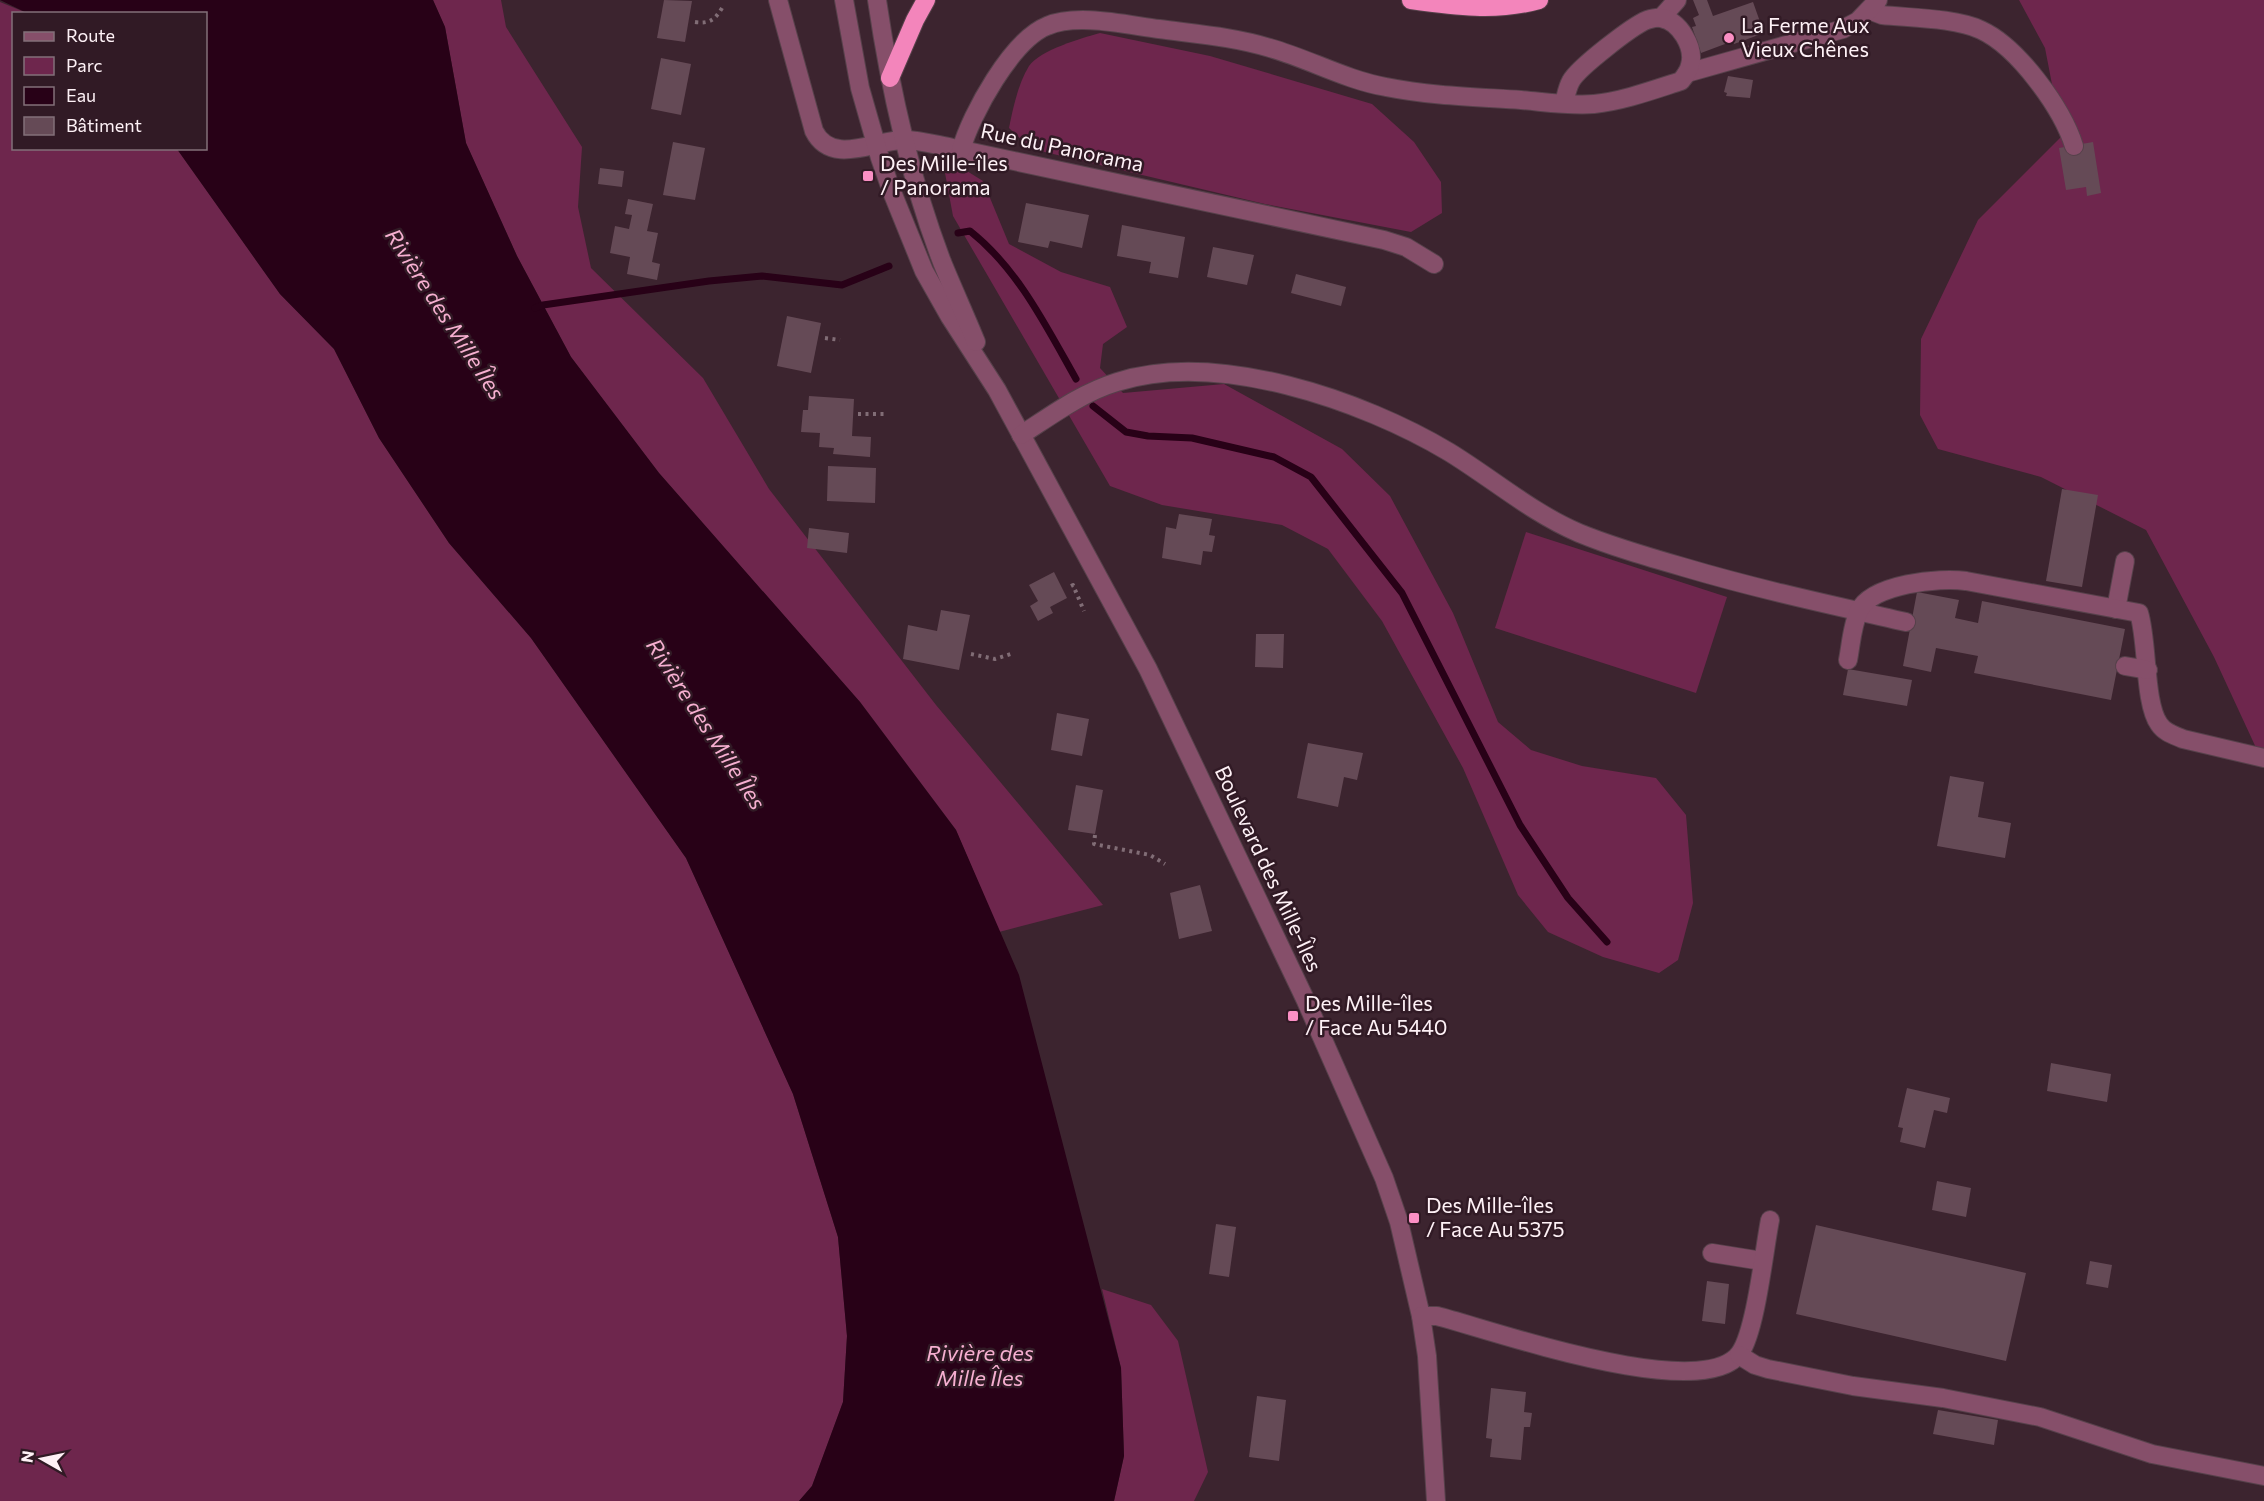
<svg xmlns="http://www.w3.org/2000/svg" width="2264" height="1501" viewBox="0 0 2264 1501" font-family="Commissioner,sans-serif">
	<rect width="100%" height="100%" fill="#3c242f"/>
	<g fill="#6e264d">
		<polygon points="433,0 501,0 506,27 582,147 578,207 591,268 703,378 769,489 936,705 1103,905 999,932 956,830 860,702 659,473 571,357 517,256 466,143 445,27"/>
		<polygon points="2019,0 2264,0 2264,765 2214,657 2146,530 2041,477 1938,449 1920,415 1921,339 1978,220 2062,136 2045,48"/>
		<polygon points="0,2 27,13 14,14 14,148 177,149 280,294 334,349 379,438 449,543 531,638 686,858 793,1094 838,1237 847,1336 843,1402 812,1486 799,1501 0,1501"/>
		<path d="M1100 33 1210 56 1372 104 1414 142 1441 182 1442 213 1411 232 1265 204 1032 149 1009 128C1013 108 1018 84 1029 66 1040 50 1082 38 1100 33Z"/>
		<polygon points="962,168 983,181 1009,244 1061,272 1110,287 1127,327 1103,344 1100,368 1123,393 1224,384 1342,449 1390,496 1453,613 1498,722 1531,750 1582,766 1656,778 1686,815 1693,903 1678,960 1659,973 1603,957 1548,932 1518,895 1463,768 1382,621 1328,549 1282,525 1162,505 1110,486 953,216 945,173"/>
		<polygon points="1526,532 1727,597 1696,693 1495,628"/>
		<polygon points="1102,1289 1151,1305 1178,1341 1208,1472 1194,1501 1114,1501 1124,1456 1121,1368"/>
	</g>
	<polygon fill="#280117" points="0,0 433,0 445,27 466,143 517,256 571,357 659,473 860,702 956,830 1019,975 1121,1368 1124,1456 1114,1501 799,1501 812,1486 843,1402 847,1336 838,1237 793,1094 686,858 531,638 449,543 379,438 334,349 280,294 177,149 206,148 206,14 27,13"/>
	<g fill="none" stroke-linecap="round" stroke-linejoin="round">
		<g stroke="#280117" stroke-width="7">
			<path d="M958 233 970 231C1018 269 1046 326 1076 379"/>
			<polyline points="535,308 543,305 709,281 762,276 842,285 889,266"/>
			<polyline points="1093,406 1126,432 1148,436 1192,438 1274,457 1311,477 1402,593 1520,825 1568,898 1607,942"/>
		</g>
	</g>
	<g fill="#654a56">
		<polygon points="664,0 692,1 685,42 657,38"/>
		<polygon points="1693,0 1707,0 1713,16 1753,2 1764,33 1734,44 1733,41 1701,53 1692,27 1696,26 1693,18 1699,15"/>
		<polygon points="661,58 691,64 681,115 651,109"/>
		<polygon points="1728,76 1753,80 1750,98 1726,96 1727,93 1724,92"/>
		<polygon points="673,142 705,148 695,200 663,195"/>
		<polygon points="2093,142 2101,193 2087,196 2086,187 2066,190 2059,148"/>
		<polygon points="600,168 624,171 622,187 598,184"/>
		<polygon points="628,199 653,204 647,231 658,233 652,262 660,264 657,280 627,274 630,257 610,253 615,226 629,229 632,215 625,214"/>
		<polygon points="1026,203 1089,215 1082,248 1050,241 1048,248 1018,242"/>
		<polygon points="1122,225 1185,237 1178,278 1149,273 1151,262 1117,256"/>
		<polygon points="1213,247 1254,255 1247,285 1207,277"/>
		<polygon points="1296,274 1346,287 1341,306 1291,293"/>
		<polygon points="787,316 821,323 811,373 777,366"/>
		<polygon points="809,396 854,399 852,436 871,437 870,457 833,454 834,448 819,447 820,433 801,432 803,410 808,410"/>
		<polygon points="828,466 876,468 875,503 827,501"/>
		<polygon points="2062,489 2098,495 2082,587 2046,581"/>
		<polygon points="1179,514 1212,519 1209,535 1215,536 1212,552 1203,551 1201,565 1162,558 1166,527 1176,529"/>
		<polygon points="809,528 849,533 847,553 807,548"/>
		<polygon points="1054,572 1067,598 1050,607 1053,613 1038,621 1030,606 1038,601 1029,585"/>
		<polygon points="1917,592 1959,600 1955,618 1978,623 1982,601 2125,629 2111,700 1974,673 1978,656 1936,648 1931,672 1903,666"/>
		<polygon points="941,610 970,615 959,670 903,659 908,625 937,631"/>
		<polygon points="1256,634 1284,634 1283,668 1255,667"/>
		<polygon points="1848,669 1912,680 1907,706 1843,695"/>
		<polygon points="1057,713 1089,719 1082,756 1051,750"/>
		<polygon points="1308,743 1363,753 1357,780 1344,777 1338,807 1297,798"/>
		<polygon points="1950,776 1984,782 1978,817 2011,823 2005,858 1937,846"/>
		<polygon points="1076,785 1103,790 1095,834 1068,830"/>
		<polygon points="1200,885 1212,931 1179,939 1170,893"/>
		<polygon points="2051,1063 2111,1074 2107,1102 2047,1091"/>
		<polygon points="1907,1088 1950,1098 1947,1113 1934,1110 1925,1148 1900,1142 1903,1128 1898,1127"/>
		<polygon points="1937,1181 1971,1188 1966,1217 1932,1210"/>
		<polygon points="1216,1224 1236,1227 1229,1277 1209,1274"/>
		<polygon points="1816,1225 2026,1273 2006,1361 1796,1314"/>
		<polygon points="2090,1261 2112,1265 2108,1288 2086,1284"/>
		<polygon points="1707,1281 1729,1284 1725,1324 1702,1321"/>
		<polygon points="1491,1388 1526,1392 1524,1412 1532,1413 1530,1427 1524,1427 1521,1460 1490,1457 1492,1439 1486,1438"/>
		<polygon points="1257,1396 1286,1400 1279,1461 1249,1457"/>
		<polygon points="1938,1410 1998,1420 1994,1445 1933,1434"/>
	</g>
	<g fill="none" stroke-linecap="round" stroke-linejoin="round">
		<defs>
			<g id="minor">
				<path d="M778 0 814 131C831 165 872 142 901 140 918 139 936 145 953 148L1384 240 1406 247 1434 264"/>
				<polyline points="844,0 860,88 880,158 892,192 924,271 950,317 997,390 1148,669 1306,1001 1384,1178 1399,1222 1421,1316 1427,1356 1436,1501"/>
				<path d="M877 0C890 89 910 178 942 262 953 289 965 315 976 342"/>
				<path d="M1869 10 1882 15C1910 18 1956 18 1981 30 2018 47 2062 108 2074 146"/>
				<polyline points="1661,18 1677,0"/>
				<polyline points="1687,73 1843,29 1858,21 1878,0"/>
				<path d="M961 150C971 114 1012 40 1047 26 1077 13 1127 25 1159 29 1196 34 1235 37 1270 48 1309 59 1346 80 1386 87 1431 96 1476 97 1521 100 1545 102 1570 106 1594 104 1623 101 1653 90 1681 81 1685 76 1689 71 1690 65 1695 48 1680 21 1661 18 1658 17 1650 19 1647 20 1632 26 1578 68 1571 81 1567 88 1566 96 1564 103"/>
				<path d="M1021 435C1052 415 1081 393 1117 382 1217 350 1362 400 1449 452 1493 479 1532 513 1579 533 1613 547 1648 557 1683 567 1757 589 1831 605 1906 622"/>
				<polyline points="2116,609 2125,561"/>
				<path d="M1848 660C1851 645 1852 625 1859 611 1871 584 1940 577 1966 581L2139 613C2148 642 2144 703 2159 724 2165 733 2174 735 2183 739L2264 758"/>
				<polyline points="2125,666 2148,670"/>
				<polyline points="1712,1253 1762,1261"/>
				<path d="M1421 1316H1437C1492 1330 1703 1405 1740 1353 1756 1330 1764 1250 1770 1220"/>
				<polyline points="1739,1355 1755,1365 1768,1369 1853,1386 1943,1398 2040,1417 2152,1454 2264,1476"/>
			</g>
			<g id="highway">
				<path d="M1411 0C1454 6 1497 12 1539 0"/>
				<polyline points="890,78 915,20 926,0"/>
			</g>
		</defs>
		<use href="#minor" stroke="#57414b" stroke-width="20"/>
		<use href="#highway" stroke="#57414b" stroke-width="20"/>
		<g stroke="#816d76" stroke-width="4" stroke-dasharray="3 4.5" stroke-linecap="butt">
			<path d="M695 22C709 24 715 20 722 8"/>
			<polyline points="825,338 840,340"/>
			<polyline points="858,414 888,414"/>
			<polyline points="1071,586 1073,585 1084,611"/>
			<polyline points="971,654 995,659 1014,653"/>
			<polyline points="1095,835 1094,844 1150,855 1165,864"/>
		</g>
		<use href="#minor" stroke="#864f6a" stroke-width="18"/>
		<use href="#highway" stroke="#f385bb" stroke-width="18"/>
	</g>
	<g fill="#fb8fc4" stroke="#311a25" stroke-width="2">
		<circle cx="1729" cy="38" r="6"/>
		<rect x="862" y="170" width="12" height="12" rx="3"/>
		<rect x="1287" y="1010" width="12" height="12" rx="3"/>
		<rect x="1408" y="1212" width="12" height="12" rx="3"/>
	</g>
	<g text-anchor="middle" stroke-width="5" stroke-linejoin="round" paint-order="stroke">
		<g font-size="21" fill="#fef1f6" stroke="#311a25" text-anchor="start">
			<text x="1741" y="33">La Ferme Aux<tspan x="1741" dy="24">Vieux Chênes</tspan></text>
			<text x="880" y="171">Des Mille-îles<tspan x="880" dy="24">/ Panorama</tspan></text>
			<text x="1305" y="1011">Des Mille-îles<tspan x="1305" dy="24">/ Face Au 5440</tspan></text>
			<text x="1426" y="1213">Des Mille-îles<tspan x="1426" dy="24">/ Face Au 5375</tspan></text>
		</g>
		<g font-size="21" fill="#fef1f6" stroke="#311a25">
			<text transform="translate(1062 148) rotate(12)" y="7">Rue du Panorama</text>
			<text transform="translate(1268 869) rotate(65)" y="7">Boulevard des Mille-Îles</text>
		</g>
		<g font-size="22" font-style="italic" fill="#f6afd0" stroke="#311a25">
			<text transform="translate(445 314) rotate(57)" y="8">Rivière des Mille Îles</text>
			<text transform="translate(706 724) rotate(57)" y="8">Rivière des Mille Îles</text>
			<text x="980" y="1361">Rivière des<tspan x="980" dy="25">Mille Îles</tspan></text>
		</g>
	</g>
	<rect x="12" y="12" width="195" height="138" fill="#311a25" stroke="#837079" stroke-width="1.5"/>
	<rect x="24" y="32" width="30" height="9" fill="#864f6a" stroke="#837079" stroke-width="1.5"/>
	<text x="66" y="42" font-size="18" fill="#fef1f6">Route</text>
	<rect x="24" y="57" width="30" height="18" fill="#6e264d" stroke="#837079" stroke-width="1.5"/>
	<text x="66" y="72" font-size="18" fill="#fef1f6">Parc</text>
	<rect x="24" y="87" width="30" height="18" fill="#280117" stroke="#837079" stroke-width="1.5"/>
	<text x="66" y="102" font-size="18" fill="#fef1f6">Eau</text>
	<rect x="24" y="117" width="30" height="18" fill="#654a56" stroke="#837079" stroke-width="1.5"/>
	<text x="66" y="132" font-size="18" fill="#fef1f6">Bâtiment</text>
	<g transform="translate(42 1459) rotate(279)" stroke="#311a25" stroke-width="4.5" paint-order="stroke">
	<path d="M0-4.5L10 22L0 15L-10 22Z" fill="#fef1f6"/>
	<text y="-9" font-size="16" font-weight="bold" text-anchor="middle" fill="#fef1f6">N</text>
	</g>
</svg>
